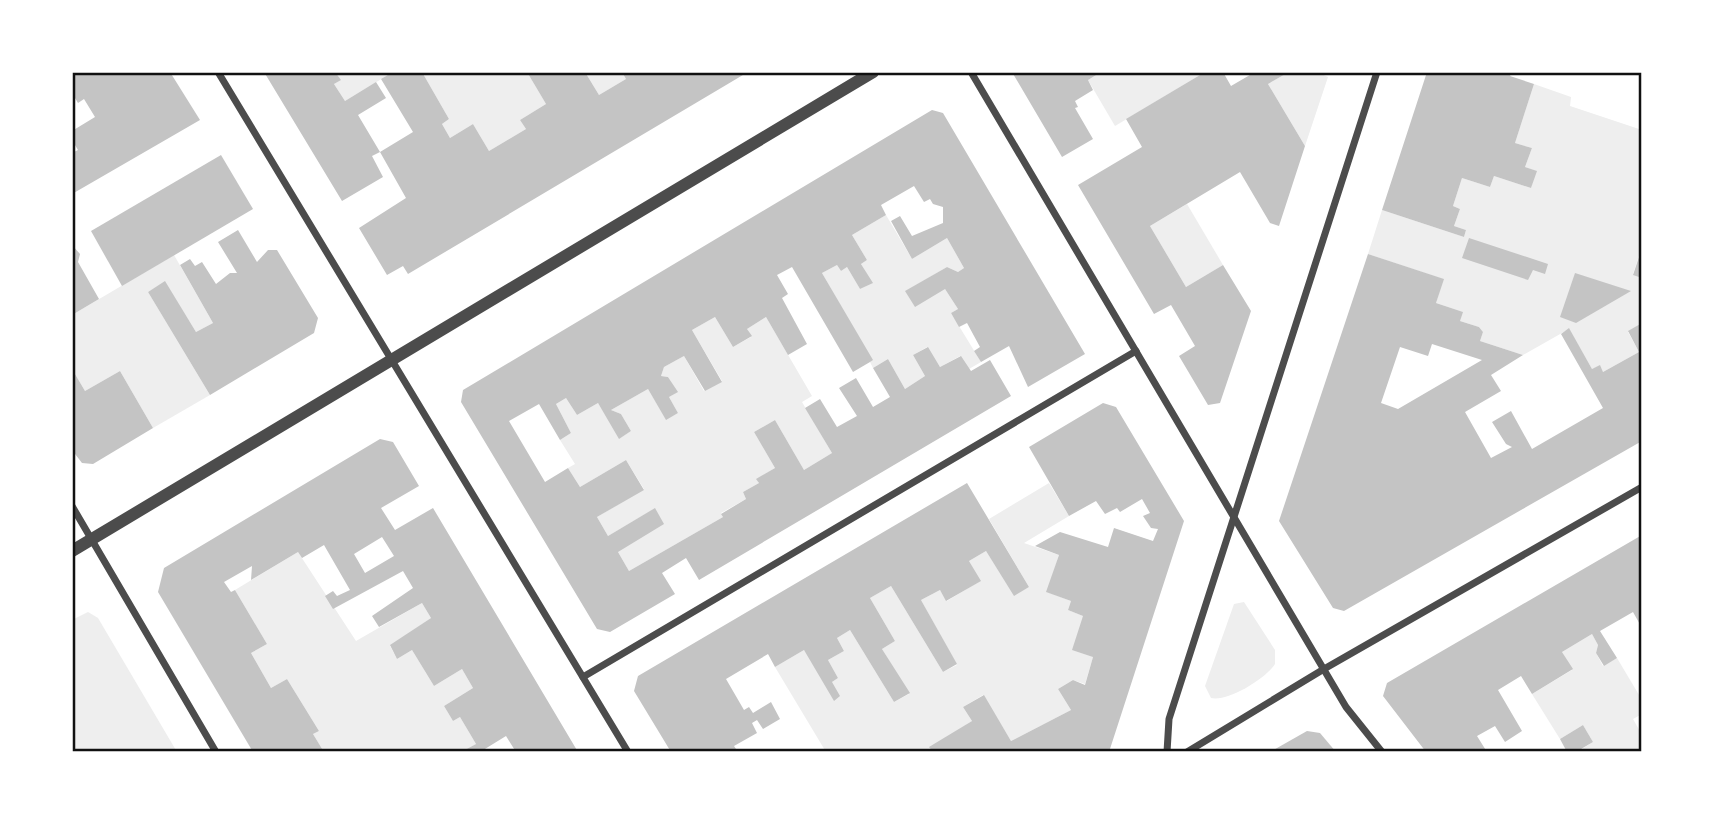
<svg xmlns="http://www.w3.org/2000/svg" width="1714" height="824" viewBox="0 0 1714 824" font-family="'Alegreya Sans',sans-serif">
	<rect width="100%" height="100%" fill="#fff"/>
	<g fill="#eee">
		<polygon points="335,72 393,72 345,101 334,84 340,80"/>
		<polygon points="422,72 527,72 546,104 520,120 526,129 489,151 473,124 450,138 442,124 449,119"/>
		<polygon points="585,72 622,72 626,79 599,95"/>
		<polygon points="1101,72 1205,72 1115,126 1088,80"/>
		<polygon points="1289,72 1317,72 1328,77 1305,146 1268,84"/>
		<polygon points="1534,84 1571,97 1570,106 1642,130 1642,247 1633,274 1642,278 1642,323 1628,332 1639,352 1603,372 1600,366 1592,369 1569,329 1523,355 1480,341 1483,332 1479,327 1460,321 1462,312 1436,303 1443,279 1368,254 1382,210 1464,237 1466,230 1454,226 1460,209 1453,206 1462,178 1490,187 1494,176 1531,188 1536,171 1525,167 1532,148 1515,143"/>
		<polygon points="1187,204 1223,265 1186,287 1150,226"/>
		<polygon points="886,215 912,259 947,238 964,268 958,272 947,267 906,291 945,289 958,309 951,313 981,362 969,369 960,356 940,367 927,347 913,355 925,376 905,389 888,359 873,368 870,362 872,360 822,273 837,265 841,271 847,267 860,289 872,283 861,264 867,260 852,235"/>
		<polygon points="174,255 213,323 196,332 165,282 148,292 210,395 153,428 120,371 85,391 72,369 72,315"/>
		<polygon points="715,317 733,347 751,337 747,329 766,317 812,396 802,402 832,453 804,470 775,420 754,432 775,468 757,479 759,483 743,492 746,499 721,513 723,517 629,571 618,552 654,509 608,536 597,517 644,489 626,460 580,487 568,468 575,464 560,440 571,433 556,404 566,398 577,415 598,403 620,438 631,431 621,414 611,410 648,389 666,419 678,413 669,397 677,392 668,377 661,376 664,367 684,356 704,391 722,381 692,330"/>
		<polygon points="1049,483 1069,516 1024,543 1059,555 1047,592 1071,601 1068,610 1083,616 1093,657 1085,684 1073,680 1058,689 1071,710 1011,741 983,695 963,707 972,721 930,748 933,752 826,752 775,667 804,650 832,682 838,678 828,660 844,651 837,638 850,630 894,702 909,694 882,649 895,641 870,598 891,586 943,672 957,665 921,600 940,590 947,601 980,581 969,561 986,551 1014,595 1029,587 989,519"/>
		<polygon points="298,552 356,641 422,603 431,618 390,646 397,659 412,650 434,686 462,669 473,688 444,706 453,721 460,717 476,744 461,752 324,752 313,734 319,731 287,679 271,688 251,653 267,644 235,590"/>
		<path d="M1244 602 1275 650V664C1266 678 1228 702 1211 698L1205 686 1234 604Z"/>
		<polygon points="88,612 98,618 177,752 72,752 72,620"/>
		<polygon points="1592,634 1598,645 1596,653 1603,666 1617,658 1642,700 1642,714 1633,719 1642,735 1642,752 1584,752 1582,749 1593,742 1583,725 1560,739 1532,694 1572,670 1562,652"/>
	</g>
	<g fill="#c4c4c4" fill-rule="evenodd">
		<polygon points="72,72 170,72 200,120 72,194 72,153 78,150 72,140 72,131 95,117 84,99 78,103 72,93"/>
		<polygon points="264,72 335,72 341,80 334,84 345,101 376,82 386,98 358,115 380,152 413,132 381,79 393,72 422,72 449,119 442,124 450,138 473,124 489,151 526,129 520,120 546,104 527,72 585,72 599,95 626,79 622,72 748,72 408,274 403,266 387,275 359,228 406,198 380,152 372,156 383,177 342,201"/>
		<polygon points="1012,72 1101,72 1088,80 1093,90 1075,101 1078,107 1075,108 1093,139 1062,157"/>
		<polygon points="1205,72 1223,72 1231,86 1255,72 1289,72 1268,84 1305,146 1279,226 1270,223 1240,172 1150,226 1186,287 1223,265 1251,311 1220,403 1208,405 1179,356 1195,346 1171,305 1154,314 1078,185 1142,147 1126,119"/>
		<polygon points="1427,72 1512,72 1510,76 1534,84 1515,143 1532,148 1525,167 1537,171 1531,188 1494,176 1490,187 1462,178 1453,206 1460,209 1454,226 1466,230 1464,237 1382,210"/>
		<polygon points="932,110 943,113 1085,354 1028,387 1009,346 981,362 974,351 980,347 967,323 959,327 951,313 958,309 945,289 915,307 905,291 947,267 958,272 964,268 947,238 912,259 891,221 900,216 912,236 943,223 943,207 933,204 930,199 924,202 914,186 881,205 886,215 852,235 867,260 861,264 873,283 860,289 847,267 841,271 837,265 822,273 873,360 870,362 853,372 792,267 777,275 788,294 782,298 807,344 788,355 766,317 747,329 752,336 733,347 715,317 692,330 722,382 705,391 684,356 664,367 661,376 668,377 678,392 669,397 678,413 666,420 648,389 611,410 621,414 631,431 619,439 598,403 577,415 566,398 556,404 571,433 560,440 539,404 509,421 545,482 568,468 580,487 626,460 644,490 597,517 608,536 655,508 664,524 618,552 629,571 723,517 721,514 746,499 743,492 759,483 756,479 775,468 754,432 775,420 804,470 832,453 805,408 820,399 837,427 857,416 839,388 856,378 873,407 890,397 873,368 888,359 905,389 925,376 913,355 928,347 940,367 961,356 971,371 990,360 1011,396 699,580 686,558 662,573 675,594 610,632 597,629 461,402 463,390"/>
		<polygon points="221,155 253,209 122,286 91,231"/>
		<polygon points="238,230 257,262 268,250 277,250 318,318 314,333 210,395 148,292 165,281 196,332 213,323 180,265 190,259 195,266 202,262 216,284 230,273 237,273 218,242"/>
		<polygon points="1469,238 1548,264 1545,274 1533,270 1528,280 1462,258"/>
		<polygon points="72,245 80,254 78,262 99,299 72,315"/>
		<polygon points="1642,248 1642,278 1633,275"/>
		<path d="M1368 254 1444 279 1436 303 1463 312 1460 321 1479 327 1483 332 1480 341 1523 355 1491 375 1501 391 1465 412 1491 458 1512 447 1506 444 1492 422 1511 411 1532 449 1603 408 1561 334 1569 328 1592 369 1600 365 1603 372 1639 352 1628 331 1642 323V441L1344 611 1333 608 1279 521ZM1432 344 1482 360 1398 409 1381 403 1400 347 1428 356Z"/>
		<polygon points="1575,273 1631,291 1576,323 1560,317"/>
		<polygon points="72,369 85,391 120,371 153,428 93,464 82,463 72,450"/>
		<polygon points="1103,403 1116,407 1184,521 1109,752 933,752 929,747 972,721 963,707 984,695 1011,741 1071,710 1058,689 1073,680 1085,685 1093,657 1072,650 1083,616 1068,610 1071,601 1046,592 1059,555 1035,546 1060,532 1108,547 1114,528 1153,541 1158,529 1151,528 1143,516 1150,513 1142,499 1120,512 1117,508 1105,514 1096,501 1069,516 1029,447"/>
		<path d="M380 439 393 442 419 486 381 508 395 530 433 508 578 752H516L506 736 480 752H461L476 744 460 717 453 721 444 706 473 688 462 669 434 686 412 650 397 659 390 645 431 618 422 603 379 627 372 616 413 588 403 571 333 609 325 596 333 591 337 596 350 590 324 545 302 558 298 552 251 580 252 566 224 582 231 592 235 590 267 644 251 653 271 688 287 679 319 731 313 734 324 752H253L158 592 164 568ZM382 537 394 556 365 573 354 554Z"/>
		<polygon points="967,483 1029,587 1014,596 986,551 969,561 981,581 946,601 940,590 921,600 957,664 943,672 891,586 870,598 895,641 882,649 910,693 894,702 850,630 837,638 844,651 828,660 838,678 832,682 840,696 834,701 804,650 775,667 768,654 726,679 744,710 749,707 753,713 771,702 780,719 763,729 757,720 752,723 757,733 734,746 738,752 671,752 634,691 638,676"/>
		<polygon points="1642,535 1642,628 1633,612 1600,631 1617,658 1604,666 1596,653 1598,645 1592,634 1562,652 1573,669 1532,694 1521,676 1498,690 1522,731 1505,742 1495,726 1477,736 1487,752 1426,752 1383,696 1387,683"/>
		<polygon points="1583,725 1593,742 1576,752 1567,752 1560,739"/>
		<polygon points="1307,731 1320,733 1336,752 1270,752"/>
	</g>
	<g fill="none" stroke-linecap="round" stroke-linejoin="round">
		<g stroke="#4c4c4c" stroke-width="7">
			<polyline points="218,72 628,752"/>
			<polyline points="971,72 1346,707 1382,752"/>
			<polyline points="72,506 216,752"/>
			<polyline points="583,677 1136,351"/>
			<polyline points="1167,752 1169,719 1377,72"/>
			<polyline points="1187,752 1324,669 1642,487"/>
		</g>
		<polyline stroke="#4c4c4c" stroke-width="12" points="72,551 873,72"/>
	</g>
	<rect width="1714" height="824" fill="none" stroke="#ffffff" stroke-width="147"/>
	<rect x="74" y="74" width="1566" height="676" fill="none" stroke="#111" stroke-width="2.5"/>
</svg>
